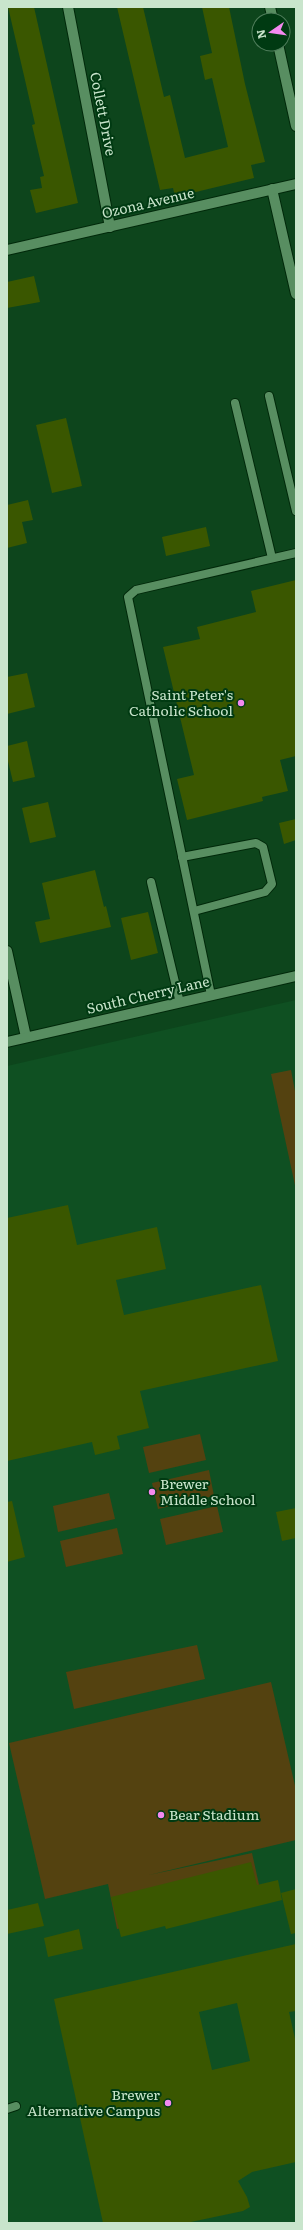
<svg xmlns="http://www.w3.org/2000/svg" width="303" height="2230" viewBox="0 0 303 2230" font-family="Literata,serif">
	<rect width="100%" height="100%" fill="#0d451c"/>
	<polygon fill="#0f5022" points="296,1000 296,2223 7,2223 7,1066"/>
	<g fill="#544210">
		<polygon points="291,1070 295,1091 296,1090 296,1190 271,1074"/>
		<polygon points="200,1434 206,1460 149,1473 143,1447"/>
		<polygon points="209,1470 214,1496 158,1509 152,1483"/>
		<polygon points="109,1493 115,1519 58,1532 53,1506"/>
		<polygon points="217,1506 223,1532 166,1545 160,1519"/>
		<polygon points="117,1528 123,1554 66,1567 60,1541"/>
		<polygon points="197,1645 205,1679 74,1709 66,1672"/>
		<polygon points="271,1682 296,1790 296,1840 149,1875 252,1853 262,1898 117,1929 108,1884 45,1899 9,1743"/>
	</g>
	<g fill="#3a5700" fill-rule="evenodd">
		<polygon points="8,7 34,7 78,203 36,213 30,190 42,188 40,177 44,176 32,125 35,124 25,80"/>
		<polygon points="117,7 143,7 164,97 170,95 185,158 228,147 212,78 205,80 200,56 212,53 202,7 229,7 245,84 265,162 251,165 254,178 175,197 173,188 160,190"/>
		<polygon points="34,276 40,302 7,308 7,282"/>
		<polygon points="66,418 82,486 52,493 36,425"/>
		<polygon points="28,500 33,520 22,522 27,543 7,548 7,505"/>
		<polygon points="206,527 210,546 166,556 162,537"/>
		<polygon points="296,580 296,756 280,760 288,791 262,797 263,801 187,820 177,779 194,775 163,647 200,639 197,627 256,612 251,591"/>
		<polygon points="27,673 35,707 7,714 7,677"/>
		<polygon points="27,741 35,777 13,782 7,757 7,746"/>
		<polygon points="48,802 56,837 30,843 22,808"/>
		<polygon points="296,819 296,840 284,844 279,823"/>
		<polygon points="95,870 104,907 106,906 111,927 40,943 35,922 50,919 42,883"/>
		<polygon points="148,912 158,953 131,960 121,918"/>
		<polygon points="68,1205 77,1245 157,1227 166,1269 116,1280 124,1315 261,1285 278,1361 140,1391 149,1428 117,1436 120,1449 95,1455 92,1442 7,1461 7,1218"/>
		<polygon points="12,1501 25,1557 7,1562 7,1502"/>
		<polygon points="296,1508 296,1538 282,1541 276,1512"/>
		<polygon points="251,1862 257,1885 278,1880 282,1900 166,1929 165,1926 121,1937 111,1897"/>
		<polygon points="296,1889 296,1933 291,1934 281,1893"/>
		<polygon points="38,1903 44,1926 7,1934 7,1910"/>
		<polygon points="79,1929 83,1949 48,1957 44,1938"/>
		<path d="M296 1944V2011L289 2012 296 2043V2162L252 2172 238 2181 247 2197 250 2207 243 2211 186 2223H103L54 1999ZM237 2003 250 2061 212 2070 199 2012Z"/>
	</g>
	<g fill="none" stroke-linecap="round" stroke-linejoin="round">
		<defs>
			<g id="lane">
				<polyline points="269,396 296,511"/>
				<polyline points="235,403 272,558"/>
				<polyline points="182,857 256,843 263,847 272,884 265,892 194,911"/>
				<polyline points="151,882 180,1003"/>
				<polyline points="211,995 128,597 136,590 296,553"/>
				<polyline points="7,2109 16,2106"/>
			</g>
			<g id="street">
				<polyline points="68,7 110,227"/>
				<polyline points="270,7 273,20"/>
				<polyline points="278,44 296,126"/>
				<polyline points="272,189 296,294"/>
				<polyline points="7,250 296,184"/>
				<polyline points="7,951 26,1037"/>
			</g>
			<polyline id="secondary" points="7,1042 296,976"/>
		</defs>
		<use href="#lane" stroke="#00290a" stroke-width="10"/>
		<use href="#street" stroke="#00290a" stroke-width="12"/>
		<use href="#secondary" stroke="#00290a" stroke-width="12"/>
		<use href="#lane" stroke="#588e61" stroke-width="8"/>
		<use href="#street" stroke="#588e61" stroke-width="10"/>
		<use href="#secondary" stroke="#588e61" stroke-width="10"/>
	</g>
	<g fill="#f489f0" stroke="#003a12" stroke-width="1.5">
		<circle cx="241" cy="703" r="4"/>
		<circle cx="152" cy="1492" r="4"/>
		<circle cx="161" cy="1815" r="4"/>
		<circle cx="168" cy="2103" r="4"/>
	</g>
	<g text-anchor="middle" stroke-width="4" stroke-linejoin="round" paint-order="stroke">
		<g font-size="14" fill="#c9e5cc" stroke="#003a12">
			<text transform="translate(103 114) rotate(79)" y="5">Collett Drive</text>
			<text transform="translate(148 203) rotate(-13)" y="5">Ozona Avenue</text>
			<text transform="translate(148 995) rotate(-13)" y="5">South Cherry Lane</text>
		</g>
		<g font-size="14" fill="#c9e5cc" stroke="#003a12" text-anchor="end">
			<text x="233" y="700">Saint Peter's<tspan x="233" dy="16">Catholic School</tspan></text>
			<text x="160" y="1489" text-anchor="start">Brewer<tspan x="160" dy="16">Middle School</tspan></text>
			<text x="169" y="1820" text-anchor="start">Bear Stadium</text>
			<text x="160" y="2100">Brewer<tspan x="160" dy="16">Alternative Campus</tspan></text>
		</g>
	</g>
	<rect width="303" height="2230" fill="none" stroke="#c9e5cc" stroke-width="16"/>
	<g transform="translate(271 32) rotate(257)"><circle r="19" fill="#003a12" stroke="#507e5c"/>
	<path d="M0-3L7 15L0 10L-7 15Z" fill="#f489f0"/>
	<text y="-6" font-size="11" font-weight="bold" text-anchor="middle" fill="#c9e5cc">N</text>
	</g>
</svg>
